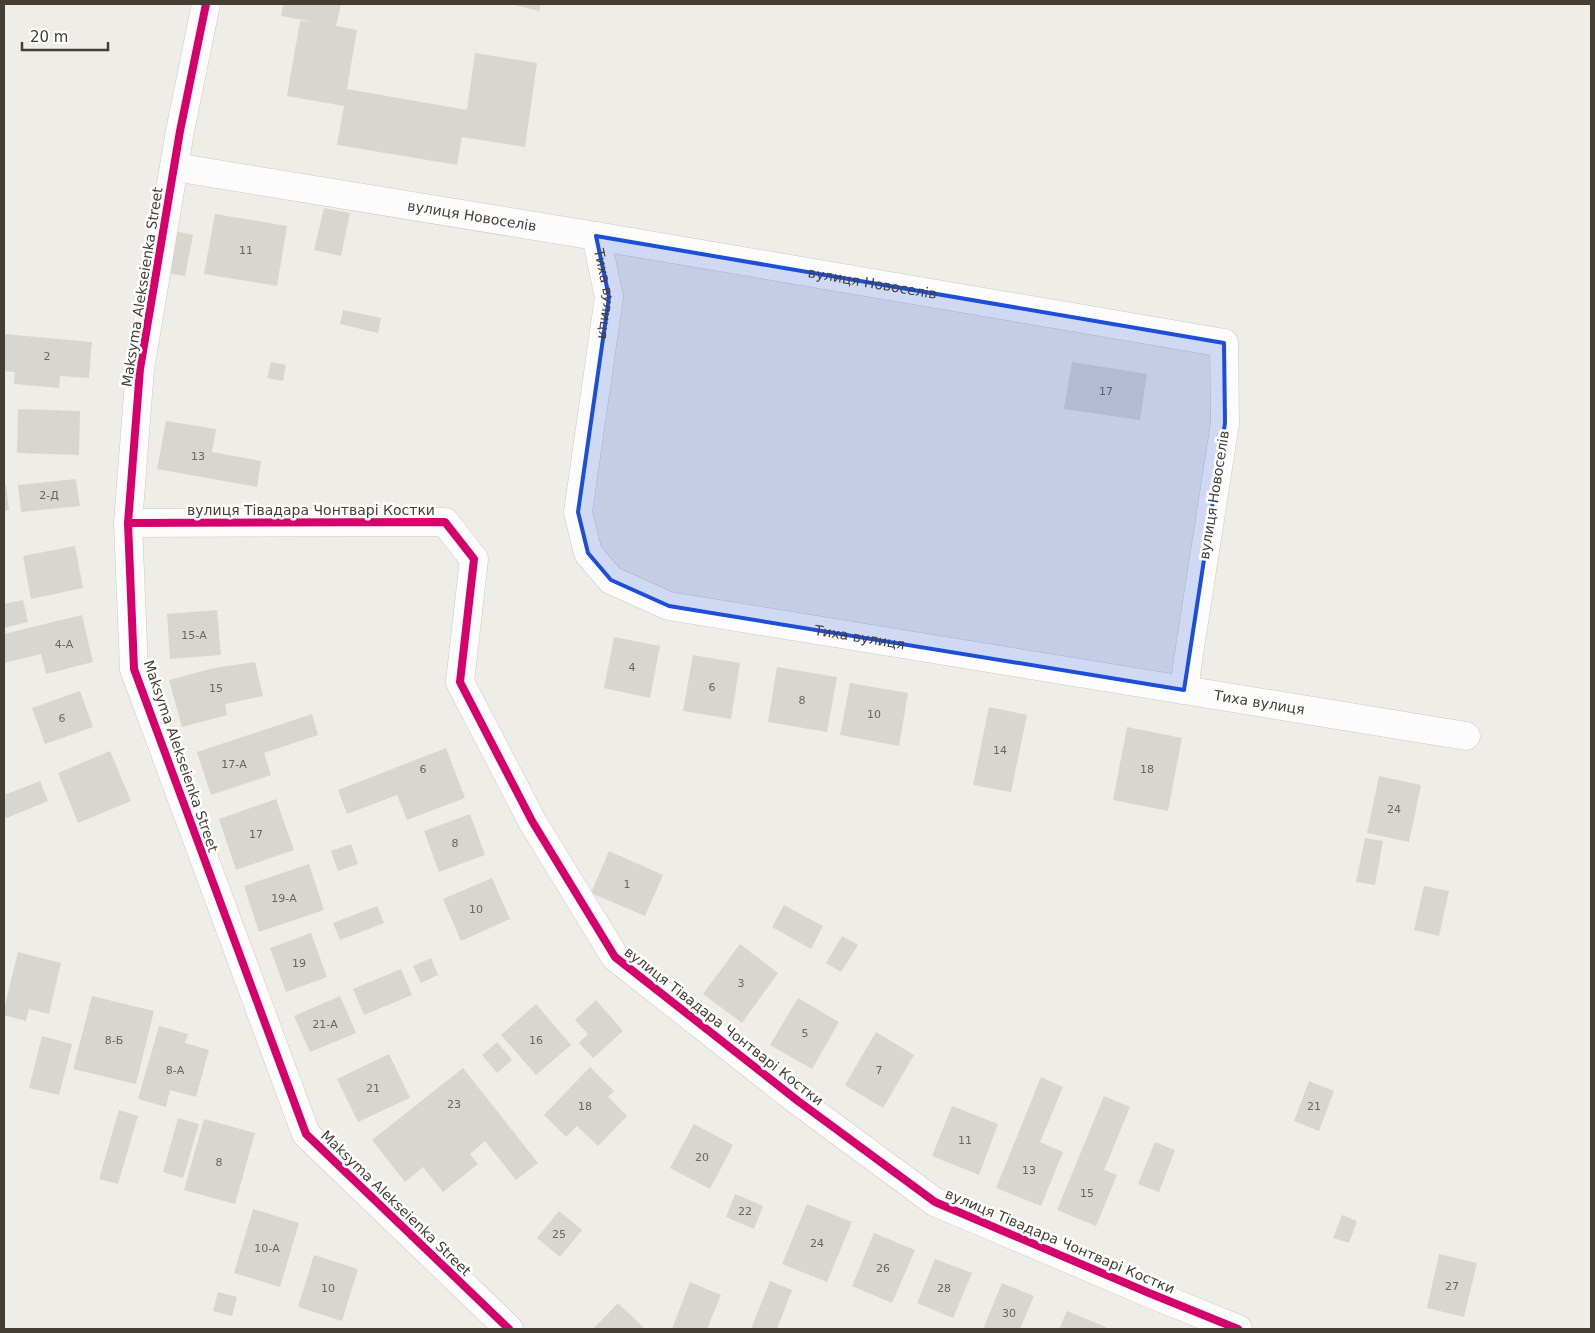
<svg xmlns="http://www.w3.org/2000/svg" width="1595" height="1333" viewBox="0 0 1595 1333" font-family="'DejaVu Sans',sans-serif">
	<rect width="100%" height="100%" fill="#efede8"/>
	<g fill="#d8d6d1">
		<polygon points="283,4 341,4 336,26 357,30 347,89 467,110 475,53 537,63 525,147 462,137 457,165 337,145 344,106 287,96 300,21 313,22 281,16"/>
		<polygon points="511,4 541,4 539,11"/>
		<polygon points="324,208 350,213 341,256 314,250"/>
		<polygon points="215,214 287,226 277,286 204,274"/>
		<polygon points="175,231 193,235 185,276 167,273"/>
		<polygon points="343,310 381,318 378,333 340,324"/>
		<polygon points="4,334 92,342 89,378 60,376 59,388 14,384 15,372 4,371"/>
		<polygon points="271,362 286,365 283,381 267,378"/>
		<polygon points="1072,362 1147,374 1140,420 1064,409"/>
		<polygon points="18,409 80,411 79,455 17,453"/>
		<polygon points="166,421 216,429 212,452 261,461 257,487 157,469"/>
		<polygon points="76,479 80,506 21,512 18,485"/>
		<polygon points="4,485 6,485 9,510 4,511"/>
		<polygon points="75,546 83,588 31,599 23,556"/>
		<polygon points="23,600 28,622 4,628 4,604"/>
		<polygon points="217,610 221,655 170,659 167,614"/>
		<polygon points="82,615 93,662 46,674 41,654 4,663 4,634"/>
		<polygon points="614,637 660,646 650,698 604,688"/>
		<polygon points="693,655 740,663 731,719 683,711"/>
		<polygon points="255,662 263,696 225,704 227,715 182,727 169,680 214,668"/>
		<polygon points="777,667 837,677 827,732 768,722"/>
		<polygon points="850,683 908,693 899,746 840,735"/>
		<polygon points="80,691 93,727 45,744 32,708"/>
		<polygon points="989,707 1027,715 1011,792 973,785"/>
		<polygon points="312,714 318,735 264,753 271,775 211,795 197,752"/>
		<polygon points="1127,727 1182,738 1168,811 1113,800"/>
		<polygon points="446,748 465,798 407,820 397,795 347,814 338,790"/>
		<polygon points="110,751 131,801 78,823 58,773"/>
		<polygon points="1379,776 1421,785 1409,842 1367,833"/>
		<polygon points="40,781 48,801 4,819 4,795"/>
		<polygon points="276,799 294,850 236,870 219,819"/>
		<polygon points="470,814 485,855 439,872 424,831"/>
		<polygon points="1365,838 1383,841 1375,885 1356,882"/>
		<polygon points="351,844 358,864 338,871 331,851"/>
		<polygon points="609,851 663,875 645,916 591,893"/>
		<polygon points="309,864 324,910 259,932 244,886"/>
		<polygon points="492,878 510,919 461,941 443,899"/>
		<polygon points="1424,886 1449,891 1439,936 1414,930"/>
		<polygon points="784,905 823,926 811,949 772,927"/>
		<polygon points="377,906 384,923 340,940 333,923"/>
		<polygon points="311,933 327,977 286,992 270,948"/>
		<polygon points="842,936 858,945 841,972 826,963"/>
		<polygon points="740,944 778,973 742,1023 703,994"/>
		<polygon points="18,952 61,963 49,1014 29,1009 26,1021 4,1015 4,1009"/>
		<polygon points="431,958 438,975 421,983 413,966"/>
		<polygon points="401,969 412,995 364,1015 353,989"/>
		<polygon points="92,996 154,1011 136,1084 73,1069"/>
		<polygon points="340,996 356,1033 310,1052 294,1016"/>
		<polygon points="798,998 839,1022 812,1069 770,1045"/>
		<polygon points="596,1000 623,1031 593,1058 579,1043 588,1034 575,1020"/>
		<polygon points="536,1004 571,1045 536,1075 501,1035"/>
		<polygon points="159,1026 188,1034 185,1043 209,1050 196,1097 170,1090 166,1107 138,1099"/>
		<polygon points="876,1032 914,1055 883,1108 845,1085"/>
		<polygon points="42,1036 72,1044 59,1095 29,1088"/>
		<polygon points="497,1042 512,1060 497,1073 482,1055"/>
		<polygon points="389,1054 410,1098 358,1122 337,1079"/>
		<polygon points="590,1067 614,1091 608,1097 627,1116 598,1146 577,1126 566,1137 544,1115"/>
		<polygon points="463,1068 538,1163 516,1180 485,1141 470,1154 478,1164 443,1192 423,1167 405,1182 372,1140"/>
		<polygon points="1041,1077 1063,1087 1040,1142 1063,1152 1041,1206 996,1188"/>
		<polygon points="1309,1081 1334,1091 1319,1131 1294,1121"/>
		<polygon points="1104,1096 1130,1107 1104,1170 1117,1175 1096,1226 1057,1210"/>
		<polygon points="952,1106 998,1124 979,1175 932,1156"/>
		<polygon points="119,1110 138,1116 118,1184 99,1179"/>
		<polygon points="178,1118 199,1124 183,1178 163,1172"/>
		<polygon points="204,1119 255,1133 235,1204 184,1190"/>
		<polygon points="694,1124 733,1145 710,1189 670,1168"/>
		<polygon points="1155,1142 1175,1150 1159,1192 1138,1184"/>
		<polygon points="735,1194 763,1206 754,1229 726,1217"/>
		<polygon points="807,1204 852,1222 827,1282 782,1264"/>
		<polygon points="253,1209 299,1223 280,1287 234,1273"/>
		<polygon points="559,1211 582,1230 560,1257 537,1238"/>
		<polygon points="1342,1215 1357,1221 1349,1243 1333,1238"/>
		<polygon points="874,1233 915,1250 892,1303 852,1286"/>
		<polygon points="1439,1254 1477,1263 1464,1317 1427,1308"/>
		<polygon points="314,1255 358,1269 342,1321 298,1307"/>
		<polygon points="935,1259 972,1273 953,1318 917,1303"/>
		<polygon points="770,1281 792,1290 777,1329 751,1329"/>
		<polygon points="690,1282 721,1295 707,1329 672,1329"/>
		<polygon points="1002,1283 1034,1296 1020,1329 983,1329"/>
		<polygon points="218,1292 237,1297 232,1316 213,1311"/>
		<polygon points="618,1303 645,1329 593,1329"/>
		<polygon points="1067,1311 1106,1327 1105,1329 1059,1329"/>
	</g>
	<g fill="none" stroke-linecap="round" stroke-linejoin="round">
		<defs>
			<g id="minor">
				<polyline points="206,4 180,131 140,369 128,523 134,669 306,1134 509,1329"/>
				<path id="s1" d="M174 167 596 236 1224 343 1225 423 1188 660 1184 690"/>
				<path id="s2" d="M596 236 609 297 578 512 588 553 611 580 669 606 1466 736"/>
				<polyline points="128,523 445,522 474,559 460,682 532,821 615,957 798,1101 935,1202 1149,1293 1238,1329"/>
			</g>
		</defs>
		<use href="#minor" stroke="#cbc9c4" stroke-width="29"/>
		<use href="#minor" stroke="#fdfcfc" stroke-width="28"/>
		<defs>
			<g id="cycleway">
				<polyline points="206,4 180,131 140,369 128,523 134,669 306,1134 509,1329"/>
				<polyline points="128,523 445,522 474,559 460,682 532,821 615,957 798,1101 935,1202 1149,1293 1238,1329"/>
			</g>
		</defs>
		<use href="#cycleway" stroke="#fff" stroke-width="11"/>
		<use href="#cycleway" stroke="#d6006c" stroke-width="8"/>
	</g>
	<path fill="#1d4ed8" fill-opacity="0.2" stroke="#1d4ed8" stroke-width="4" stroke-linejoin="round" d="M596 236 1224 343 1225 423 1184 690 669 606 611 580 588 553 578 512 609 297Z"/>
	<g text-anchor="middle" stroke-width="5" stroke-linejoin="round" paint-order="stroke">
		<g font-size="11" fill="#6a655d">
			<text x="246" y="254">11</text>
			<text x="47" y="360">2</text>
			<text x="1106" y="395">17</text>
			<text x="198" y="460">13</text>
			<text x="49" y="499">2-Д</text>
			<text x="194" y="639">15-А</text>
			<text x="64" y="648">4-А</text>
			<text x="632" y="671">4</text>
			<text x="712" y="691">6</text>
			<text x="216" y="692">15</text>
			<text x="802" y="704">8</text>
			<text x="874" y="718">10</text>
			<text x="62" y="722">6</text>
			<text x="1000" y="754">14</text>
			<text x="234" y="768">17-А</text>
			<text x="423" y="773">6</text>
			<text x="1147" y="773">18</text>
			<text x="1394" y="813">24</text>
			<text x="256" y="838">17</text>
			<text x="455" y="847">8</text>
			<text x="627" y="888">1</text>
			<text x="284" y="902">19-А</text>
			<text x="476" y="913">10</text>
			<text x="299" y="967">19</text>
			<text x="741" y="987">3</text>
			<text x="325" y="1028">21-А</text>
			<text x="805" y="1037">5</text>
			<text x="114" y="1044">8-Б</text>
			<text x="536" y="1044">16</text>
			<text x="175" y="1074">8-А</text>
			<text x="879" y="1074">7</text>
			<text x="373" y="1092">21</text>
			<text x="454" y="1108">23</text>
			<text x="585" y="1110">18</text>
			<text x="1314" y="1110">21</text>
			<text x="965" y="1144">11</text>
			<text x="702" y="1161">20</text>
			<text x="219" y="1166">8</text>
			<text x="1029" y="1174">13</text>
			<text x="1087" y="1197">15</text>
			<text x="745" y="1215">22</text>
			<text x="559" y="1238">25</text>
			<text x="817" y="1247">24</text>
			<text x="267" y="1252">10-А</text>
			<text x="883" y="1272">26</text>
			<text x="1452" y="1290">27</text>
			<text x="328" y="1292">10</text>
			<text x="944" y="1292">28</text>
			<text x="1009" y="1317">30</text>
		</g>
		<g font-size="14" fill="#443e35" stroke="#fff">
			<text dy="5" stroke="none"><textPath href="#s1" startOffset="302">вулиця Новоселів</textPath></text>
			<text dy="5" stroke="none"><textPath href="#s1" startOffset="708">вулиця Новоселів</textPath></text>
			<text transform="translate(142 287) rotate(-81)" y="5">Maksyma Alekseienka Street</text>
			<text dy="5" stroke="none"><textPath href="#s2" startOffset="59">Тиха вулиця</textPath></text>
			<text transform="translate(1214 495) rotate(-81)" y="5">вулиця Новоселів</text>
			<text x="311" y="515">вулиця Тівадара Чонтварі Костки</text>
			<text dy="5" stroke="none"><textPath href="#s2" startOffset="614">Тиха вулиця</textPath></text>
			<text dy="5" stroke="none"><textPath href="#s2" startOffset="1019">Тиха вулиця</textPath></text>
			<text transform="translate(181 756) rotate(71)" y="5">Maksyma Alekseienka Street</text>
			<text transform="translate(724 1026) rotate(38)" y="5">вулиця Тівадара Чонтварі Костки</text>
			<text transform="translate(396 1203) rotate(44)" y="5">Maksyma Alekseienka Street</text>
			<text transform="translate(1060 1241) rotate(23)" y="5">вулиця Тівадара Чонтварі Костки</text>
		</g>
	</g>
	<rect width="1595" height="1333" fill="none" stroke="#443e35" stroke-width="10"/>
	<path d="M22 42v8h86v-8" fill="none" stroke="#443e35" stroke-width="2.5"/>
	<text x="30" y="42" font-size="15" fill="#443e35" stroke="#ffffff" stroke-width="4" paint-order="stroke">20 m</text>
</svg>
